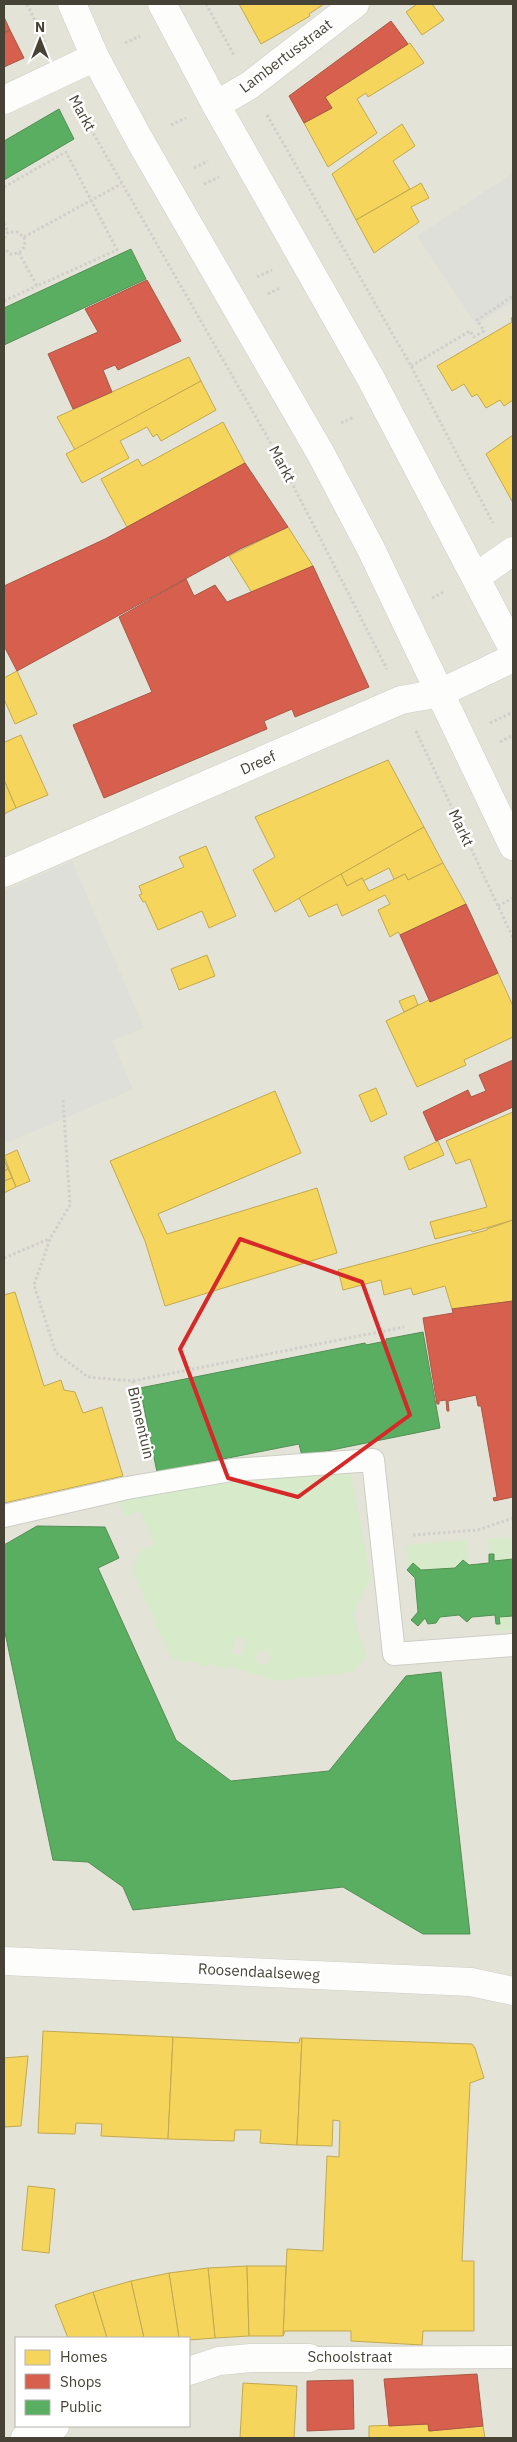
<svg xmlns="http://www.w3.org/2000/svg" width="517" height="2442" viewBox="0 0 517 2442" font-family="'IBM Plex Sans',sans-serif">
	<rect width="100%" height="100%" fill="#f0f0ea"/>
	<path fill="#e4e3d7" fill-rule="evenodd" d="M4 4H513V2438H4ZM16 2338H189V2426H16Z"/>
	<g fill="#d7ebca" fill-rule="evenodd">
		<path d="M351 1472 371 1578 353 1615 367 1656 354 1672 277 1681 229 1666 227 1669 209 1664 207 1667 189 1660 187 1663 171 1658 132 1570 139 1551 154 1544 140 1511 126 1517 117 1500 232 1479ZM237 1637 246 1640 241 1656 232 1653ZM262 1649 271 1657 263 1666 254 1658Z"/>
		<polygon points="513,1537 513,1559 494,1561 494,1554 489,1554 488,1539"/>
		<polygon points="467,1540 469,1565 463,1560 455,1568 421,1570 413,1564 407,1570 406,1545"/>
		<polygon points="513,1616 513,1630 497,1631 496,1624 500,1624 499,1617"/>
	</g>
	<g fill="#dfdfda">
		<polygon points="513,173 513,301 476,325 417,236"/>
		<polygon points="72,861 144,1028 112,1041 133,1089 4,1144 4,891"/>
	</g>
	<g fill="#f6d55c" stroke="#c1a951">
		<polygon points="239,4 324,4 309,14 310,16 261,44"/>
		<polygon points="417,4 432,4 444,20 422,35 406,12"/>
		<polygon points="410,43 424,63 368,97 366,93 357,99 377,133 328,167 304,123 332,108 325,97"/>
		<polygon points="402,124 415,146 393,161 410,189 356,220 332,174"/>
		<polygon points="421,183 429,198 411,207 419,222 374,253 356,220"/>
		<polygon points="513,317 513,400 504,406 500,400 486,408 477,394 472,397 464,384 452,391 437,366 512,322 511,318"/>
		<polygon points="189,357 201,381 75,450 57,417"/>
		<polygon points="201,381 216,410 161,441 157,434 153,437 147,427 120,441 129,458 82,483 66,454"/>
		<polygon points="223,422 245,463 127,527 101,479 138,459 142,466"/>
		<polygon points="513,435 513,503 486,454"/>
		<polygon points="288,527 313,566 252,593 229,556"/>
		<polygon points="17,671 37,714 15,724 4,699 4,678"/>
		<polygon points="21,735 48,795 16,808 4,780 4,740 5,742"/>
		<polygon points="388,760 424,827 275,912 253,870 275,857 255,817"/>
		<polygon points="4,780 16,808 4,814"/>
		<polygon points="424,827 443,863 408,880 405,874 394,879 389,868 363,881 362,878 347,886 341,874"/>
		<polygon points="206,846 236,916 209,928 202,911 158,930 145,901 143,902 139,895 142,894 139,886 184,867 179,857"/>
		<polygon points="443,863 466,904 400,935 398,932 390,937 378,910 390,904 385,895 342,916 337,904 309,917 299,898 341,874 347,886 362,878 369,891 405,874 408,880"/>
		<polygon points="207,955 215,976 179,990 171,969"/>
		<polygon points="498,973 513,1006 513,1037 464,1060 466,1065 417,1087 386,1021 429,1000 430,1002"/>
		<polygon points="414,995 418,1005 404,1012 399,1001"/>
		<polygon points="376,1088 387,1114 371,1122 359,1095"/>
		<polygon points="275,1091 301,1153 158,1214 167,1234 317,1188 337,1253 165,1306 145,1241 110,1161"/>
		<polygon points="513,1112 513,1220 472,1232 471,1230 435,1239 430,1222 487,1207 470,1159 456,1164 446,1141"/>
		<polygon points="438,1141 444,1155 409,1170 404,1157"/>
		<polygon points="17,1150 30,1181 16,1187 4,1156"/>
		<polygon points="4,1160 8,1169 4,1171"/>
		<polygon points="8,1169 12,1178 4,1181 4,1171"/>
		<polygon points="12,1178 16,1187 4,1193 4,1181"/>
		<polygon points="513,1220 513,1301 452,1309 445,1286 413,1295 411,1288 384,1295 381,1280 343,1290 338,1270 487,1230 487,1229"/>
		<polygon points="15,1292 44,1386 61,1380 64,1390 75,1392 83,1413 102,1407 123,1476 4,1503 4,1295"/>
		<polygon points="43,2031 173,2037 168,2139 101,2136 102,2124 76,2123 75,2134 38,2133"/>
		<polygon points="173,2037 299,2043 300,2038 302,2038 297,2145 260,2143 261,2130 235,2130 234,2141 168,2139"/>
		<polygon points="302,2038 472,2044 475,2048 484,2078 470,2083 462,2261 474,2261 474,2331 423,2331 422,2345 351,2341 351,2331 285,2331 283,2336 287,2249 323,2251 327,2156 339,2157 340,2121 333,2120 332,2146 297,2145"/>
		<polygon points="28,2056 21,2126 4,2127 4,2058"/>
		<polygon points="28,2186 55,2189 49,2253 22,2250"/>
		<polygon points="247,2266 249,2336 215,2338 208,2268"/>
		<polygon points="247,2266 286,2266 283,2336 249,2336"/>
		<polygon points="208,2268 215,2338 189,2340 189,2338 179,2338 169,2273"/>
		<polygon points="169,2273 179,2338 144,2338 131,2281"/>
		<polygon points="131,2281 144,2338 107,2338 93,2292"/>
		<polygon points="93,2292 107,2338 68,2338 55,2305"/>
		<polygon points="243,2383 297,2386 294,2438 240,2438"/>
		<polygon points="428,2424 429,2431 483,2426 485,2438 369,2438 369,2426"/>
	</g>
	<g fill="#d6604d" stroke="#ab5746">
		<polygon points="4,17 10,30 4,33"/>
		<polygon points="391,21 408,44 325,97 332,108 304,123 289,96"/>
		<polygon points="10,30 24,58 4,67 4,33"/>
		<polygon points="147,280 181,341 118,370 115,365 103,370 112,392 73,409 48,354 98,332 85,309"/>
		<polygon points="245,463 288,527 240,549 17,671 4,646 4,586 105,539"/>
		<polygon points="313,566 369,687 295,717 292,709 264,721 267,729 262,731 104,798 73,725 152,692 119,617 186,579 194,596 215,585 227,602"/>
		<polygon points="466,904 498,973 430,1002 400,935"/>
		<polygon points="513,1060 513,1107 436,1141 423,1112 468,1090 471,1097 486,1091 479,1075"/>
		<polygon points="513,1301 513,1497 494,1501 493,1498 497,1497 481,1406 478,1406 476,1395 448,1401 449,1411 447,1411 446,1400 439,1401 439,1404 437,1404 423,1318 453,1313 452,1309"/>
		<polygon points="477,2374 483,2426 429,2431 428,2424 389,2426 384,2379"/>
		<polygon points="353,2380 354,2429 307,2431 307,2381"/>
	</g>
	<g fill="#5aae61" stroke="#548e54">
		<polygon points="59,109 74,139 4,180 4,141"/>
		<polygon points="131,249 146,279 4,345 4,308"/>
		<polygon points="423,1332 440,1428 302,1456 299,1444 157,1472 140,1388 365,1343 366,1345 386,1341 386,1339"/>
		<polygon points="37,1526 105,1527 119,1558 98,1568 176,1740 231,1781 329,1771 406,1676 441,1672 470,1934 423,1934 343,1887 133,1910 123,1887 88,1862 53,1860 4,1628 4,1545"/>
		<polygon points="489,1554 494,1554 494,1561 513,1559 513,1616 499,1617 500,1624 496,1624 495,1615 472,1617 467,1622 459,1615 440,1617 436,1623 428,1624 425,1618 418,1626 411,1620 418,1612 415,1578 407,1570 413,1563 421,1570 455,1568 463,1560 469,1565 489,1563"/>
	</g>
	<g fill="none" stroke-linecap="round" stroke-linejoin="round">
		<defs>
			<g id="pedestrian">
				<polyline points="4,1516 127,1488 232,1470 373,1460 394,1654 513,1645"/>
				<polyline points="309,2358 513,2357"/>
			</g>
			<g id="minor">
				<polyline points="72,4 95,57 139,139 321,454 371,549 513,846"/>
				<polyline points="162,4 216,105 370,377 513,649"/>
				<polyline points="4,100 95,57"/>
				<polyline points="216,105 250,85 355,4"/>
				<polyline points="476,577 513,551"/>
				<polyline points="4,873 401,700 440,693 513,658"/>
				<polyline points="4,1961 471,1982 513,1991"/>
				<polyline points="189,2371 219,2361 251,2358 309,2358"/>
				<polyline points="25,2438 55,2426"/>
			</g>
		</defs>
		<use href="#pedestrian" stroke="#cecec7" stroke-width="24"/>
		<use href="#minor" stroke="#cecec7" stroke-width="29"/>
		<g stroke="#d1cfcb" stroke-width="3" stroke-dasharray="2.5 2.5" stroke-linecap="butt">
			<polyline points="27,4 46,44"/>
			<polyline points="206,4 234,55"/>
			<polyline points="125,43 140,36"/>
			<polyline points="76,103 277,454 387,669"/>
			<polyline points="267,115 411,366 493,523"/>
			<polyline points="171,125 186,118"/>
			<polyline points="194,168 208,161"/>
			<polyline points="204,184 219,177"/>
			<polyline points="4,187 66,152 117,250 37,286 19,253"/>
			<polyline points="4,223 8,232"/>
			<polyline points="24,237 121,184"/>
			<polyline points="4,238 8,232 17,232 24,237 25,246 19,253 10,254 4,248"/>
			<polyline points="257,277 272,270"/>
			<polyline points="268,294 280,288"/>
			<polyline points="4,301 37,286"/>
			<polyline points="411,366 470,331 474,337 484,331 477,320 513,296"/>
			<polyline points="341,423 354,417"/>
			<polyline points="432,598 444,592"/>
			<polyline points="490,723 513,712"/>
			<polyline points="416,731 513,938"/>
			<polyline points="500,742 513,735"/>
			<polyline points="498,906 513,898"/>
			<polyline points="63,1100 70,1205 50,1239 34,1285 56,1353 88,1377 133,1381 148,1452"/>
			<polyline points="4,1258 49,1239"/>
			<polyline points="133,1381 404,1327"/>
			<polyline points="413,1535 478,1530 513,1518"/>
		</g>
		<use href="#pedestrian" stroke="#fdfdfc" stroke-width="22"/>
		<use href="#minor" stroke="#fdfdfc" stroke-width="28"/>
	</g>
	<path fill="none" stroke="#d62828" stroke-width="4" stroke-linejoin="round" d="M240 1239 362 1282 410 1415 298 1497 228 1478 180 1349Z"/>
	<g text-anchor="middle" stroke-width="5" stroke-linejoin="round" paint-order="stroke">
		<g font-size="15" fill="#464336" stroke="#fff">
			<text transform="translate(286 56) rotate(-37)" y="5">Lambertusstraat</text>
			<text transform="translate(82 113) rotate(61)" y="5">Markt</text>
			<text transform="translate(282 464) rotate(62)" y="5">Markt</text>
			<text transform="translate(258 763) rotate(-24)" y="5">Dreef</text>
			<text transform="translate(461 828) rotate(65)" y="5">Markt</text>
			<text transform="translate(141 1423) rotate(77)" y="5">Binnentuin</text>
			<text transform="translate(259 1972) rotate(3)" y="5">Roosendaalseweg</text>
			<text x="350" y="2362">Schoolstraat</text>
		</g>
	</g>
	<rect width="517" height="2442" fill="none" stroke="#464336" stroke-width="10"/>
	<rect x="15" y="2337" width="175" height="90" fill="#ffffff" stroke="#b5b4af"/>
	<rect x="25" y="2350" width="25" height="15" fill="#f6d55c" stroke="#b5b4af"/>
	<text x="60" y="2362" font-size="15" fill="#464336">Homes</text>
	<rect x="25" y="2374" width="25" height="15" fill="#d6604d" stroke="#b5b4af"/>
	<text x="60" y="2387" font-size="15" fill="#464336">Shops</text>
	<rect x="25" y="2400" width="25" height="15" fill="#5aae61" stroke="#b5b4af"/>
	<text x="60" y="2412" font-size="15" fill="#464336">Public</text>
	<g transform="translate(40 40)" stroke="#ffffff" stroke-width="4" paint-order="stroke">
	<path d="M0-4L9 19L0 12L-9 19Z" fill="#464336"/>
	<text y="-8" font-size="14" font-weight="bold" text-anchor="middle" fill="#464336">N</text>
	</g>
</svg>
